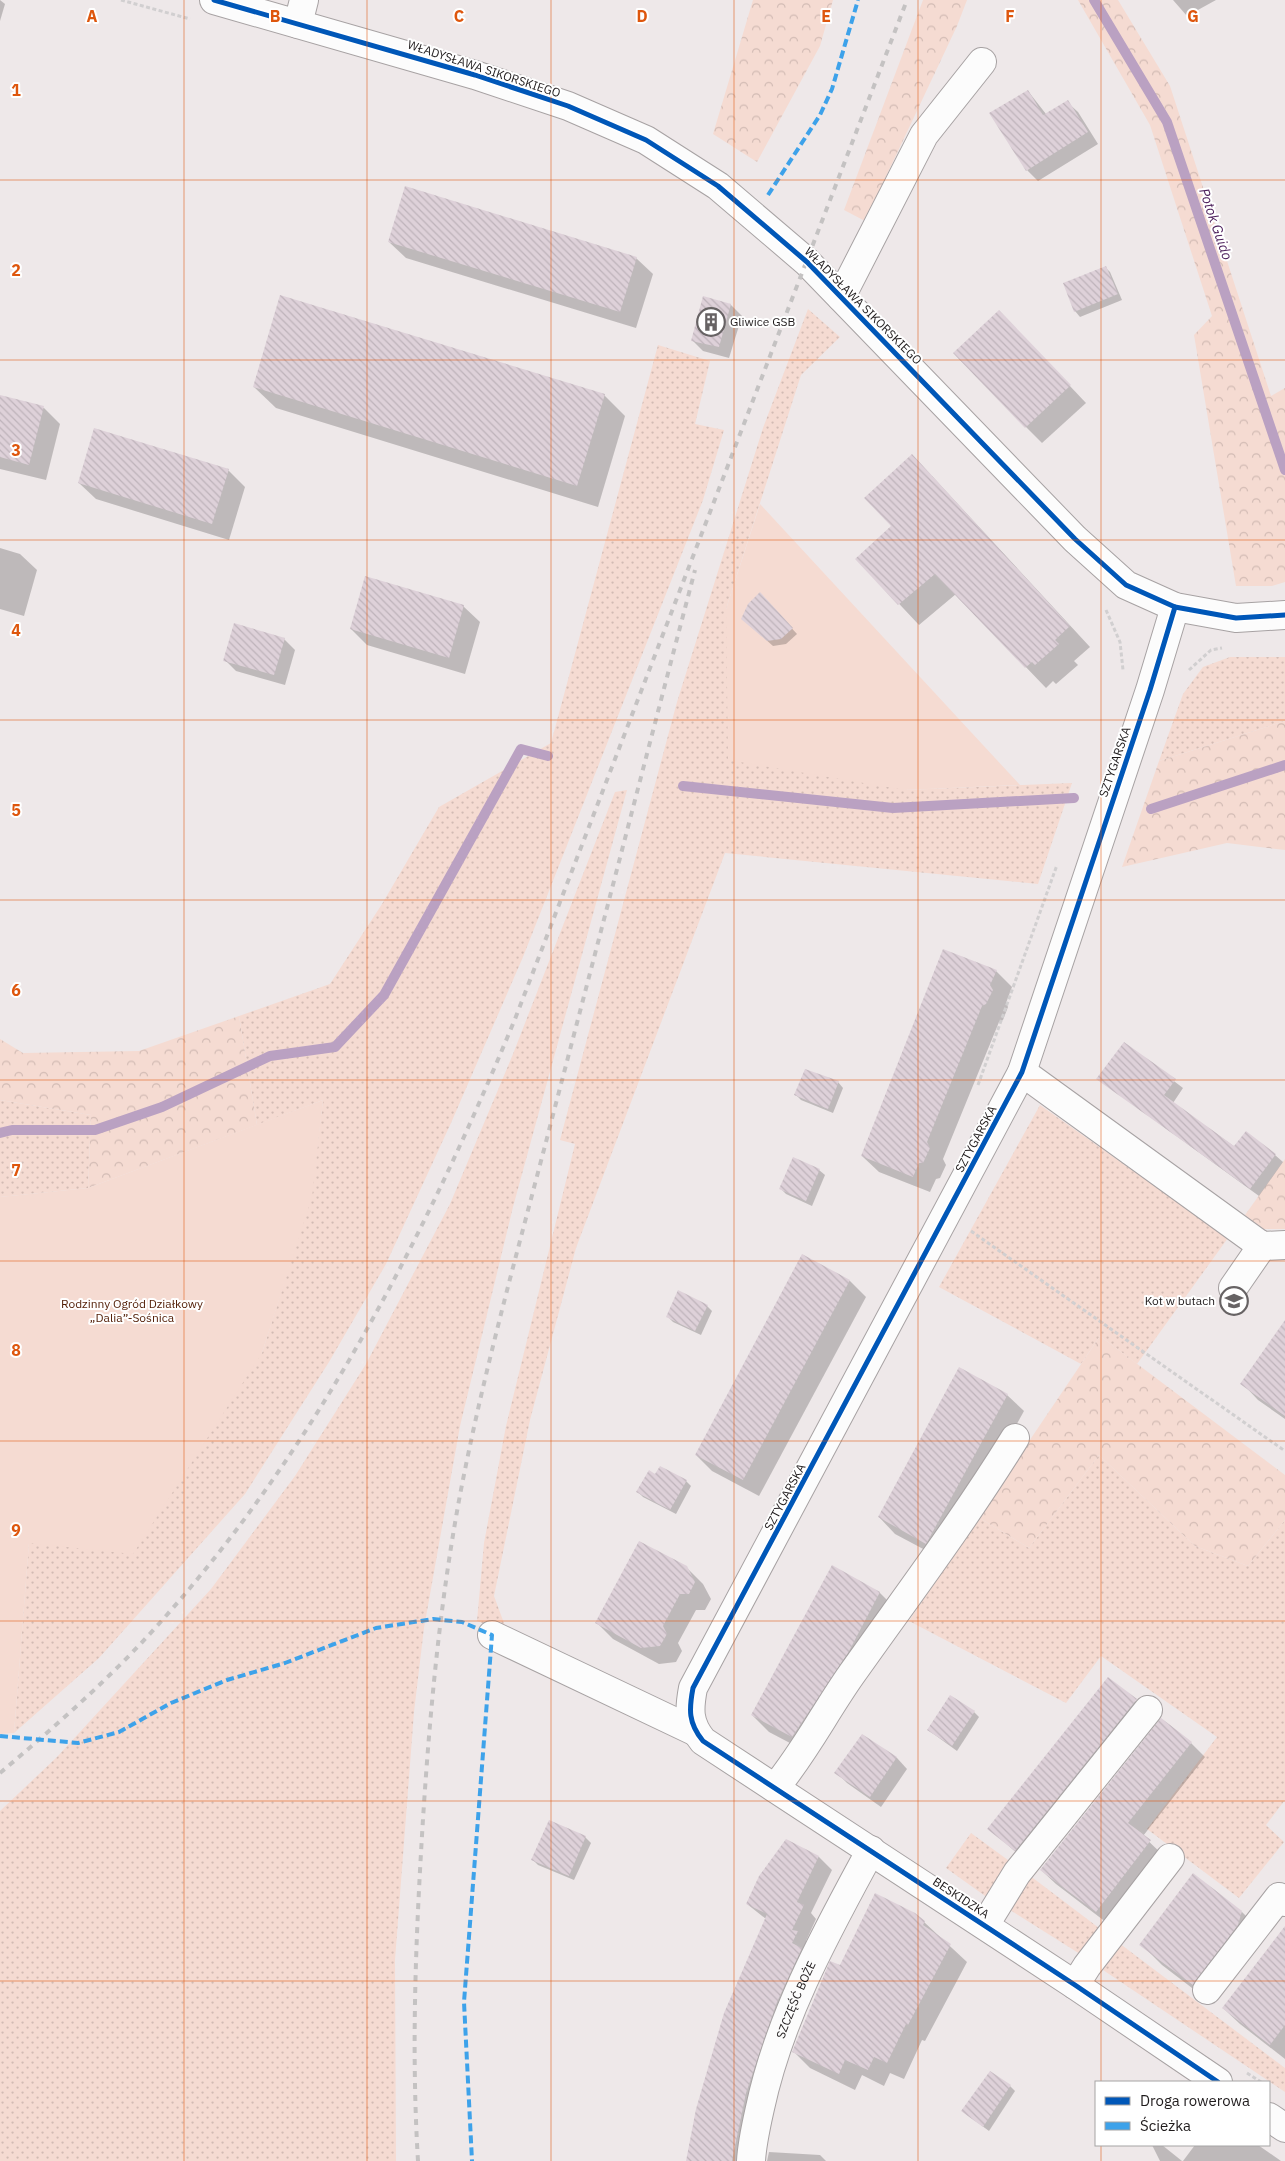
<svg xmlns="http://www.w3.org/2000/svg" width="1285" height="2161" viewBox="0 0 1285 2161" font-family="'IBM Plex Sans',sans-serif">
	<defs>
		<pattern id="grass-dots" width="8" height="8" patternUnits="userSpaceOnUse" patternTransform="scale(1.25)"><rect width="8" height="8" fill="#f5dbd2"/><path d="M2 2h.1M6 6h.1" fill="none" stroke="#d2bbb4" stroke-width="1.8" stroke-linecap="round"/></pattern>
		<pattern id="forest-crowns" width="20" height="18" patternUnits="userSpaceOnUse" patternTransform="scale(1.25)"><rect width="20" height="18" fill="#f5dbd2"/><path d="M2 6a3 3 0 1 1 6 0M12 15a3 3 0 1 1 6 0" fill="none" stroke="#d2bbb4"/></pattern>
		<pattern id="building-back-hatch" width="6" height="6" patternUnits="userSpaceOnUse" patternTransform="scale(1.25)"><rect width="6" height="6" fill="#ded1d9"/><path d="M-1 5l2 2M0 0l6 6M5-1l2 2" fill="none" stroke="#beb3ba"/></pattern>
	</defs>
	<rect width="100%" height="100%" fill="#eee8e9"/>
	<g fill="url(#grass-dots)">
		<polygon points="808,309 840,337 801,375 726,609 905,790 1072,783 1038,884 725,853 576,1248 530,1420 494,1596 508,1634 477,1621 484,1543 506,1426 575,1144 560,1140 677,702 763,428"/>
		<polygon points="658,345 710,361 695,424 724,430 703,500 523,957 451,1123 386,1264 329,1362 245,1494 99,1658 14,1733 29,1542 262,1353 311,1197 323,1100 257,1125 239,1016 330,984 382,904 439,807 551,743"/>
		<polygon points="1230,657 1285,657 1285,721 1159,761 1183,694 1203,667"/>
		<polygon points="627,790 513,1207 460,1426 424,1628 414,1712 395,1960 396,2161 0,2161 0,1811 57,1757 211,1589 295,1476 366,1364 450,1204 513,1054 615,792"/>
		<polygon points="0,1100 91,1115 88,1188 0,1197"/>
		<polygon points="1040,1105 1228,1238 1137,1364 1100,1336 1081,1364 939,1287"/>
		<polygon points="1099,1455 1195,1546 1248,1566 1285,1520 1285,1800 1266,1825 1284,1842 1239,1898 1147,1829 1217,1737 1101,1656 1066,1703 909,1621 978,1517 1029,1548"/>
		<polygon points="971,1833 1012,1863 988,1898 946,1868"/>
		<polygon points="1029,1875 1099,1928 1080,1954 1007,1908"/>
		<polygon points="1119,1943 1285,2068 1285,2092 1100,1968"/>
	</g>
	<g fill="url(#forest-crowns)">
		<polygon points="753,0 833,0 820,46 757,162 713,134"/>
		<polygon points="923,0 967,0 957,26 865,221 844,210"/>
		<polygon points="1078,0 1118,0 1170,86 1271,396 1285,388 1285,582 1272,586 1236,586 1194,335 1212,316 1150,125"/>
		<polygon points="1285,721 1285,850 1227,843 1122,867 1159,761"/>
		<polygon points="239,1016 257,1125 88,1188 91,1115 0,1100 0,1039 23,1053 139,1051"/>
		<polygon points="1285,1159 1285,1229 1263,1229 1245,1215"/>
		<polygon points="1100,1336 1285,1475 1285,1520 1248,1566 1195,1546 1099,1455 1029,1548 978,1517"/>
	</g>
	<g fill="#f5dbd2">
		<polygon points="760,504 1020,785 905,790 728,760 726,609"/>
		<polygon points="323,1100 312,1197 262,1353 133,1554 29,1543 14,1733 0,1734 0,1197 88,1188"/>
	</g>
	<g fill="#0003">
		<polygon points="0,0 5,4 0,21"/>
		<polygon points="1173,0 1216,0 1187,16"/>
		<polygon points="1028,91 1046,114 1067,102 1078,112 1098,144 1038,181 1027,170"/>
		<polygon points="389,242 636,258 653,274 636,328 406,258"/>
		<polygon points="1105,267 1110,272 1122,300 1080,317 1075,311"/>
		<polygon points="704,298 731,305 742,316 729,358 703,351 692,340"/>
		<polygon points="1015,328 1086,403 1042,443 1026,427"/>
		<polygon points="254,387 604,395 625,416 598,507 276,408"/>
		<polygon points="0,397 44,408 60,424 46,480 0,469"/>
		<polygon points="228,470 245,487 229,540 96,499 79,483"/>
		<polygon points="932,476 1090,647 1074,661 1078,665 1056,684 1053,681 1046,688 956,594 919,625 857,559 892,526"/>
		<polygon points="0,548 20,554 37,570 24,616 0,609"/>
		<polygon points="765,599 797,634 786,644 773,646 748,624"/>
		<polygon points="463,606 480,622 465,674 367,645 351,629"/>
		<polygon points="284,639 295,650 285,685 236,671 225,660"/>
		<polygon points="996,971 1012,987 1006,1003 1008,1007 1003,1020 999,1022 943,1159 946,1165 940,1178 936,1179 930,1192 879,1172 862,1156"/>
		<polygon points="1124,1043 1183,1088 1173,1103 1235,1147 1275,1155 1283,1162 1259,1196 1098,1079"/>
		<polygon points="838,1082 843,1088 833,1113 801,1100 796,1095"/>
		<polygon points="819,1170 825,1175 812,1206 786,1194 781,1189"/>
		<polygon points="803,1256 850,1281 866,1297 759,1496 712,1471 696,1455"/>
		<polygon points="707,1306 712,1311 701,1335 673,1322 668,1317"/>
		<polygon points="1285,1322 1285,1419 1258,1400 1242,1383"/>
		<polygon points="1007,1395 1024,1411 942,1559 895,1534 879,1517"/>
		<polygon points="656,1476 686,1481 691,1486 676,1514 643,1497 638,1492"/>
		<polygon points="686,1567 703,1584 711,1599 705,1610 696,1610 678,1643 682,1651 676,1662 659,1664 613,1639 597,1623"/>
		<polygon points="832,1567 880,1593 896,1609 809,1753 769,1732 752,1715"/>
		<polygon points="1108,1678 1147,1711 1026,1861 989,1829"/>
		<polygon points="974,1712 979,1717 957,1751 928,1730"/>
		<polygon points="862,1735 897,1758 907,1769 881,1807 847,1783 836,1772"/>
		<polygon points="1191,1743 1205,1757 1143,1836 1164,1856 1111,1926 1056,1884 1041,1870"/>
		<polygon points="549,1822 585,1837 591,1843 574,1880 538,1865 533,1860"/>
		<polygon points="786,1841 819,1857 832,1870 811,1913 816,1919 806,1941 810,1945 748,2161 688,2161 766,1919 747,1904"/>
		<polygon points="1242,1912 1258,1928 1209,2001 1162,1965 1145,1948"/>
		<polygon points="924,1922 967,1962 925,2041 922,2040 904,2079 890,2073 884,2086 862,2075 855,2090 810,2068 794,2052 841,1967"/>
		<polygon points="1285,1945 1285,2059 1240,2024 1223,2008"/>
		<polygon points="1010,2086 1015,2091 989,2131 962,2111"/>
		<polygon points="1152,2145 1162,2145 1182,2161 1160,2161"/>
		<polygon points="1195,2145 1258,2145 1281,2161 1183,2161"/>
		<polygon points="769,2152 820,2155 826,2161 767,2161"/>
	</g>
	<g fill="none" stroke-linecap="round" stroke-linejoin="round">
		<g stroke="#baa1c2" stroke-width="10">
			<polyline points="1094,0 1167,122 1285,470"/>
			<polyline points="683,786 893,808 1074,798"/>
			<polyline points="1151,809 1285,765"/>
			<polyline points="0,1133 12,1130 95,1130 162,1107 270,1056 335,1047 384,995 521,749 548,756"/>
		</g>
	</g>
	<g fill="url(#building-back-hatch)">
		<polygon points="1028,90 1043,115 1068,100 1088,132 1026,171 989,113"/>
		<polygon points="405,186 637,257 620,312 388,242"/>
		<polygon points="1106,266 1118,294 1074,312 1063,283"/>
		<polygon points="280,295 605,394 577,486 253,387"/>
		<polygon points="703,296 731,304 719,347 691,341"/>
		<polygon points="999,310 1071,385 1025,428 953,353"/>
		<polygon points="0,395 44,406 29,465 0,457"/>
		<polygon points="94,428 229,469 212,524 78,483"/>
		<polygon points="912,454 1070,626 1055,640 1059,644 1035,665 1032,662 1025,668 935,574 898,605 855,559 891,526 864,498"/>
		<polygon points="365,576 464,605 449,658 350,629"/>
		<polygon points="760,592 793,628 781,639 767,641 741,619 748,604"/>
		<polygon points="234,623 285,638 274,675 223,661"/>
		<polygon points="943,949 997,970 990,985 993,990 986,1004 982,1006 927,1142 930,1148 923,1163 919,1163 913,1177 861,1156"/>
		<polygon points="1124,1042 1176,1079 1164,1095 1234,1146 1246,1131 1276,1154 1250,1189 1096,1079"/>
		<polygon points="805,1069 839,1081 828,1109 794,1095"/>
		<polygon points="793,1157 820,1169 806,1201 779,1189"/>
		<polygon points="802,1254 850,1280 743,1480 695,1455"/>
		<polygon points="678,1290 708,1305 695,1331 666,1317"/>
		<polygon points="1285,1320 1285,1416 1240,1384"/>
		<polygon points="959,1367 1008,1394 926,1544 878,1517"/>
		<polygon points="660,1466 687,1480 670,1510 636,1492 649,1470 655,1474"/>
		<polygon points="639,1541 687,1566 695,1582 689,1594 680,1594 663,1626 667,1634 660,1646 641,1648 595,1623"/>
		<polygon points="832,1565 880,1592 848,1653 792,1737 751,1715"/>
		<polygon points="1108,1677 1137,1699 1015,1851 987,1829"/>
		<polygon points="950,1695 975,1711 952,1746 927,1730"/>
		<polygon points="1161,1718 1192,1742 1128,1823 1151,1840 1096,1912 1040,1870"/>
		<polygon points="862,1734 897,1757 870,1797 834,1773"/>
		<polygon points="549,1820 586,1836 569,1876 531,1860"/>
		<polygon points="786,1839 819,1856 797,1902 804,1905 792,1930 798,1931 792,1943 802,1948 777,2002 746,2093 732,2161 686,2161 696,2109 724,2013 767,1914 746,1904 759,1876"/>
		<polygon points="1193,1873 1242,1911 1238,1925 1193,1985 1139,1945"/>
		<polygon points="875,1893 915,1913 925,1921 923,1925 951,1944 908,2025 906,2024 887,2063 874,2057 868,2070 845,2060 839,2074 792,2052 830,1961 840,1965"/>
		<polygon points="1285,1926 1285,2025 1270,2045 1222,2008"/>
		<polygon points="990,2071 1011,2085 983,2127 961,2111"/>
	</g>
	<g fill="none" stroke-linecap="round" stroke-linejoin="round">
		<defs>
			<g id="minor">
				<polyline points="214,0 475,75 568,106 646,140 718,186 807,262 1075,539 1126,585 1175,607 1236,618 1285,615"/>
				<polyline points="298,24 304,0"/>
				<polyline points="841,297 924,135 982,62"/>
				<path d="M1175 607 1150 690 1022 1072 693 1688C689 1709 688 1723 703 1741L1075 1985 1218 2082"/>
				<polyline points="1022,1072 1262,1246 1285,1245"/>
				<polyline points="1233,1288 1262,1246"/>
				<polyline points="492,1635 694,1731"/>
				<path d="M775 1788C804 1753 825 1712 851 1675 907 1596 965 1519 1015 1438"/>
				<polyline points="985,1925 1017,1873 1148,1710"/>
				<polyline points="1075,1985 1087,1966 1170,1858"/>
				<polyline points="1207,1990 1279,1897 1285,1902"/>
				<polyline points="1269,2117 1285,2128"/>
				<path id="s1" d="M751 2161C752 2143 756 2126 760 2108 780 2015 826 1933 871 1850"/>
			</g>
		</defs>
		<use href="#minor" stroke="#a7a2a3" stroke-width="30"/>
		<g stroke="#d1cfd0" stroke-width="3" stroke-dasharray="4 2.5" stroke-linecap="butt">
			<polyline points="121,0 190,19"/>
			<polyline points="1106,610 1120,642 1123,670"/>
			<polyline points="1189,670 1211,650 1222,648"/>
			<polyline points="978,1085 1057,865"/>
			<polyline points="971,1231 1285,1451"/>
			<polyline points="1247,2073 1261,2082"/>
		</g>
		<use href="#minor" stroke="#fcfcfc" stroke-width="28"/>
		<g stroke="#c4c2c2" stroke-width="4" stroke-dasharray="6 6" stroke-linecap="butt">
			<path d="M0 1773C58 1724 115 1674 165 1617 320 1442 426 1234 515 1019L907 0"/>
			<path d="M418 2161C411 2047 416 1933 423 1819 430 1710 440 1602 460 1495 485 1364 522 1236 555 1107 602 928 648 749 695 570"/>
		</g>
		<g stroke="#3da2ea" stroke-width="4" stroke-dasharray="8 4" stroke-linecap="butt">
			<polyline points="768,195 820,115 832,89 858,0"/>
			<polyline points="0,1736 78,1743 119,1732 171,1703 227,1680 285,1663 376,1628 433,1619 462,1622 492,1635 464,2002 472,2161"/>
		</g>
		<defs>
			<g id="cycleway">
				<polyline points="214,0 475,75 568,106 646,140 718,186 807,262 1075,539 1126,585 1175,607 1236,618 1285,615"/>
				<path d="M1175 607 1150 690 1022 1072 693 1688C689 1709 688 1723 703 1741L1075 1985 1218 2082"/>
			</g>
		</defs>
		<use href="#cycleway" stroke="#fff" stroke-width="8"/>
		<use href="#cycleway" stroke="#0057b8" stroke-width="5"/>
	</g>
	<path fill="none" stroke="#de560d" stroke-width="1" stroke-opacity="0.55" d="M184 0V2161M367 0V2161M551 0V2161M734 0V2161M918 0V2161M1101 0V2082M0 180H1285M0 360H1285M0 540H1285M0 720H1285M0 900H1285M0 1080H1285M0 1261H1285M0 1441H1285M0 1621H1285M0 1801H1285M0 1981H1285M1101 2145V2161"/>
	<defs>
		<symbol id="building-ring" viewBox="-11 -11 22 22"><circle r="9.5" fill="#fff" stroke="#676364" stroke-width="1.5"/><path d="M-4-6H4V6H1V3H-1V6H-4ZM-2.5-4.3h1.7v1.8h-1.7ZM.8-4.3h1.7v1.8H.8ZM-2.5-1h1.7V.8h-1.7ZM.8-1h1.7V.8H.8Z" fill="#676364"/></symbol>
		<symbol id="school-ring" viewBox="-11 -11 22 22"><circle r="9.5" fill="#fff" stroke="#676364" stroke-width="1.5"/><path d="M0-5L7-2L0 1L-7-2ZM-4 1L0 2.5L4 1V4Q0 6-4 4Z" fill="#676364"/></symbol>
	</defs>
	<g fill-rule="evenodd">
		<use href="#building-ring" x="695" y="306" width="32" height="32"/>
		<use href="#school-ring" x="1218" y="1285" width="32" height="32"/>
	</g>
	<g text-anchor="middle" stroke-width="4" stroke-linejoin="round" paint-order="stroke">
		<g font-size="12" fill="#1f1b1c" stroke="#fff">
			<text transform="translate(484 69) rotate(18)" y="4">WŁADYSŁAWA SIKORSKIEGO</text>
			<text transform="translate(863 306) rotate(45)" y="4">WŁADYSŁAWA SIKORSKIEGO</text>
			<text transform="translate(1115 762) rotate(-71)" y="4">SZTYGARSKA</text>
			<text transform="translate(976 1139) rotate(-62)" y="4">SZTYGARSKA</text>
			<text transform="translate(785 1497) rotate(-62)" y="4">SZTYGARSKA</text>
			<text transform="translate(961 1898) rotate(33)" y="4">BESKIDZKA</text>
			<text dy="4" stroke="none"><textPath href="#s1" startOffset="168">SZCZĘŚĆ BOŻE</textPath></text>
		</g>
		<g font-size="12" fill="#1f1b1c" stroke="#fff" text-anchor="start">
			<text x="730" y="326">Gliwice GSB</text>
			<text x="1215" y="1305" text-anchor="end">Kot w butach</text>
		</g>
		<g font-size="12" fill="#501b03" stroke="#fff">
			<text x="132" y="1308">Rodzinny Ogród Działkowy<tspan x="132" dy="14">„Dalia”-Sośnica</tspan></text>
		</g>
		<g font-size="14" font-style="italic" fill="#4e215d" stroke="#fff">
			<text transform="translate(1216 224) rotate(71)" y="5">Potok Guido</text>
		</g>
	</g>
	<g font-size="16" text-anchor="middle" font-weight="bold" fill="#de560d" stroke="#fff" stroke-width="4" stroke-linejoin="round" paint-order="stroke">
		<text x="92" y="22">A</text>
		<text x="275" y="22">B</text>
		<text x="459" y="22">C</text>
		<text x="642" y="22">D</text>
		<text x="826" y="22">E</text>
		<text x="1010" y="22">F</text>
		<text x="1193" y="22">G</text>
		<text x="16" y="96">1</text>
		<text x="16" y="276">2</text>
		<text x="16" y="456">3</text>
		<text x="16" y="636">4</text>
		<text x="16" y="816">5</text>
		<text x="16" y="996">6</text>
		<text x="16" y="1176">7</text>
		<text x="16" y="1356">8</text>
		<text x="16" y="1536">9</text>
	</g>
	<rect x="1095" y="2081" width="175" height="65" fill="#ffffff" stroke="#a5a4a4"/>
	<rect x="1105" y="2097" width="25" height="8" fill="#0057b8" stroke="#a5a4a4"/>
	<text x="1140" y="2106" font-size="15" fill="#1f1b1c">Droga rowerowa</text>
	<rect x="1105" y="2122" width="25" height="8" fill="#3da2ea" stroke="#a5a4a4"/>
	<text x="1140" y="2131" font-size="15" fill="#1f1b1c">Ścieżka</text>
</svg>
